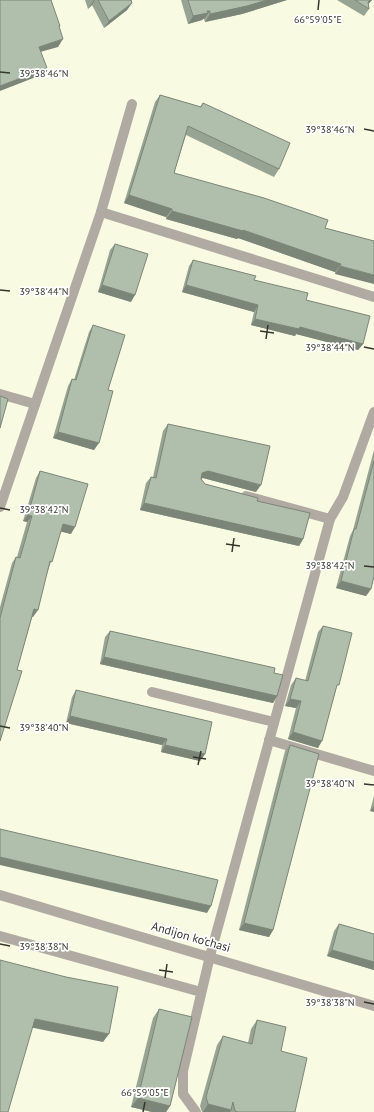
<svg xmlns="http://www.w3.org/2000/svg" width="374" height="1112" viewBox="0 0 374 1112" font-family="'PT Sans',sans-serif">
	<rect width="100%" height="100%" fill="#f8fae2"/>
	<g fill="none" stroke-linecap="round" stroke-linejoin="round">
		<g stroke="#b0aaa2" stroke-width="10">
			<polyline points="101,212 132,104"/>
			<polyline points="0,394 35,404"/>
			<polyline points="246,496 330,519"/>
			<polyline points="152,692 274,722"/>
			<polyline points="269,740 374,771"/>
			<polyline points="0,936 201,992"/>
			<polyline points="196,1112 183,1094 183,1071 210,956"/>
		</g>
		<g stroke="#b0aaa2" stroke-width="10">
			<polyline points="0,507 101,212 374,297"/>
			<polyline points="210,956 330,519 343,497 374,412"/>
		</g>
		<polyline stroke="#b0aaa2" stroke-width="10" points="0,895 374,1006"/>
	</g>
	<g fill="#97a494">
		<polygon points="85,0 131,0 132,3 127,10 104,28 92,5 88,9"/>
		<polygon points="181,0 287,0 242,14 205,22 204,19 203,19 202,20 188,24"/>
		<polygon points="337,0 372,0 368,4 369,9 364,16"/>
		<polygon points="160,95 200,107 203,103 279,169 274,177 186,135 174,173 325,228 374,241 335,274 335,272 238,238 237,239 166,219 166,217 124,203 155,102"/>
		<polygon points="115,244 131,302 98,292 110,250"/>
		<polygon points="193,260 254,280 306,300 363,344 358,350 296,334 295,336 251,325 254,312 182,292 189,266"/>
		<polygon points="93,325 108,390 94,450 53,438 68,386 72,379 74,380 89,332"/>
		<polygon points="168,424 256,492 203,478 201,479 205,484 257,501 303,539 299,546 140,510 146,483 151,477 153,477 163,431"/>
		<polygon points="374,450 374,576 371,589 366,596 336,588 350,536 353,530"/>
		<polygon points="40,471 71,534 61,531 33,617 32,617 17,670 0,741 0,607 12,563 16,557 17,557 27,522 23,521 36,478"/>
		<polygon points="323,626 336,690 318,748 288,739 296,708 285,706 291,685 296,678 305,681 318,632"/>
		<polygon points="110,631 274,673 277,696 273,703 100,664 105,637"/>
		<polygon points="76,690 205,754 200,761 161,752 162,745 66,723 72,697"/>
		<polygon points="290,745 273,930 269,937 239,930 285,751"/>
		<polygon points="374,796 374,812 370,811"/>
		<polygon points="339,924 374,934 374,970 327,956 334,931"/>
		<polygon points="159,1009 170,1106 166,1112 152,1112 131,1107 153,1018"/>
		<polygon points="257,1020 281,1051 295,1112 202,1112 200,1106 217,1045 223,1036 248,1043 251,1029"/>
	</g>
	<g fill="#7b8678">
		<polygon points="94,0 95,0 92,5 88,9"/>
		<polygon points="267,0 287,0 242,14 205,22 210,14"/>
		<polygon points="370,0 372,0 366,7 365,6"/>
		<polygon points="132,3 127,10 104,28 109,21"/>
		<polygon points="207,11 210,11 204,19 203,19 202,20 188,24 193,16"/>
		<polygon points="63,39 58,47 33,54 39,47"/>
		<polygon points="47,68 41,75 0,91 0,86"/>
		<polygon points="129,195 172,209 166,217 124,203"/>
		<polygon points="172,211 243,230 341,264 335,272 238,238 237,239 166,219"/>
		<polygon points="340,266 374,275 374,284 335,274"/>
		<polygon points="102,285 135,295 131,302 98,292"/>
		<polygon points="186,285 258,305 254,312 182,292"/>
		<polygon points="255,319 300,327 363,344 358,350 296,334 295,336 251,325"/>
		<polygon points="58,432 99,443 94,450 53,438"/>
		<polygon points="208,471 261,485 256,492 203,478 197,480 202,473"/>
		<polygon points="144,503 303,539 299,546 140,510"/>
		<polygon points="28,515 32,516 27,522 23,521"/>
		<polygon points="63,524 75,527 71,534 58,531"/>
		<polygon points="341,581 371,589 366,596 336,588"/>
		<polygon points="34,609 38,610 33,617 29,616"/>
		<polygon points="104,657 277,696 273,703 100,664"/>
		<polygon points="290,699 301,701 296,708 285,706"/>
		<polygon points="70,716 167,739 162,745 66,723"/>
		<polygon points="293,732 322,741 318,748 288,739"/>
		<polygon points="165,745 205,754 200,761 161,752"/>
		<polygon points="374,806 374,812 370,811"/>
		<polygon points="0,857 211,906 207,913 0,865"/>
		<polygon points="244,923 273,930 269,937 239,930"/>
		<polygon points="332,950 374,962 374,970 327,956"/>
		<polygon points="35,1019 109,1034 103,1042 29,1027"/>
		<polygon points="138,1098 170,1106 166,1112 152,1112 131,1107"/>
		<polygon points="208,1104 231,1110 230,1112 203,1112"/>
	</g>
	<g fill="#b0bfac" stroke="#7b8678">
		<polygon points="0,0 51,0 60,26 59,26 63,39 39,47 47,68 0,86"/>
		<polygon points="98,0 131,0 132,3 109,21"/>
		<polygon points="188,0 267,0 247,6 210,14 210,11 207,11 208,13 193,16"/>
		<polygon points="355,0 370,0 368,2 369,9"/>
		<polygon points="160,95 201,107 203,103 290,143 279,169 188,126 174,173 264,198 328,220 325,228 374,241 374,275 340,266 341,264 243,230 243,231 172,211 172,209 129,195"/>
		<polygon points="115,244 148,254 135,295 102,285"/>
		<polygon points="193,260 256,276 254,280 308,293 306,300 370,316 363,344 300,327 299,329 255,319 258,305 186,285"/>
		<polygon points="93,325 125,335 108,390 113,391 99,443 58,432 72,379 76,380"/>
		<polygon points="0,396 8,399 0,428"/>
		<polygon points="168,424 270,446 261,485 208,471 202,473 201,479 205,484 258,498 257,501 310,513 303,539 144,503 151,477 156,478"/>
		<polygon points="374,461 374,576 371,589 341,581 354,529 356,529"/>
		<polygon points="40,471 88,484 75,527 63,524 52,562 50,561 38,610 34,609 17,670 22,671 0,741 0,618 16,557 20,558 32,516 28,515"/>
		<polygon points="323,626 352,633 339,685 337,685 322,741 293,732 301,701 290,699 296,678 308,681"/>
		<polygon points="110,631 275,668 274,673 283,675 277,696 104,657"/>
		<polygon points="76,690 212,722 205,754 165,745 167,739 70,716"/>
		<polygon points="290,745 319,754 273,930 244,923"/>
		<polygon points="0,829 218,880 211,906 0,857"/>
		<polygon points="339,924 374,934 374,962 332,950"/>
		<polygon points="0,960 66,977 118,987 109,1034 35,1019 8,1112 0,1112"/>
		<polygon points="159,1009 192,1017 170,1106 138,1098"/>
		<polygon points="257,1020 286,1027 281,1051 307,1058 295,1112 238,1112 235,1111 233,1102 231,1110 208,1104 206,1097 223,1036 252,1044"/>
	</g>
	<path fill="none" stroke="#35362d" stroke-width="1.5" d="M318 10 319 0M0 72 10 73M364 129 374 131M0 290 10 291M260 331 274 333M266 339 268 325M364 347 374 349M0 508 10 510M226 544 240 546M232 552 234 538M364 566 374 567M0 726 10 728M193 757 206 759M198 765 201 751M364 784 374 785M0 944 10 946M159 970 173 972M165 978 167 964M364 1002 374 1004M143 1112 145 1102"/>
	<g text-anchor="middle" stroke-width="3.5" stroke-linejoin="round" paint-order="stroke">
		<g font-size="12" fill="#35362d" stroke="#fff">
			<text transform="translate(191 937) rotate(16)" y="4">Andijon ko'chasi</text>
		</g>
	</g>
	<g font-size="10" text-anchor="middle" fill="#35362d" stroke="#fff" stroke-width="3.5" stroke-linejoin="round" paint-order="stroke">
		<text x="318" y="23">66°59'05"E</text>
		<text x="44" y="77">39°38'46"N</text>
		<text x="330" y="133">39°38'46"N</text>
		<text x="44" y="295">39°38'44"N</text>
		<text x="330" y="351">39°38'44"N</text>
		<text x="44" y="513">39°38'42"N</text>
		<text x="330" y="569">39°38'42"N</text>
		<text x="44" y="731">39°38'40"N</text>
		<text x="330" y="787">39°38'40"N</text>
		<text x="44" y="950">39°38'38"N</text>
		<text x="330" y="1006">39°38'38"N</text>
		<text x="145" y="1096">66°59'05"E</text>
	</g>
</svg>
